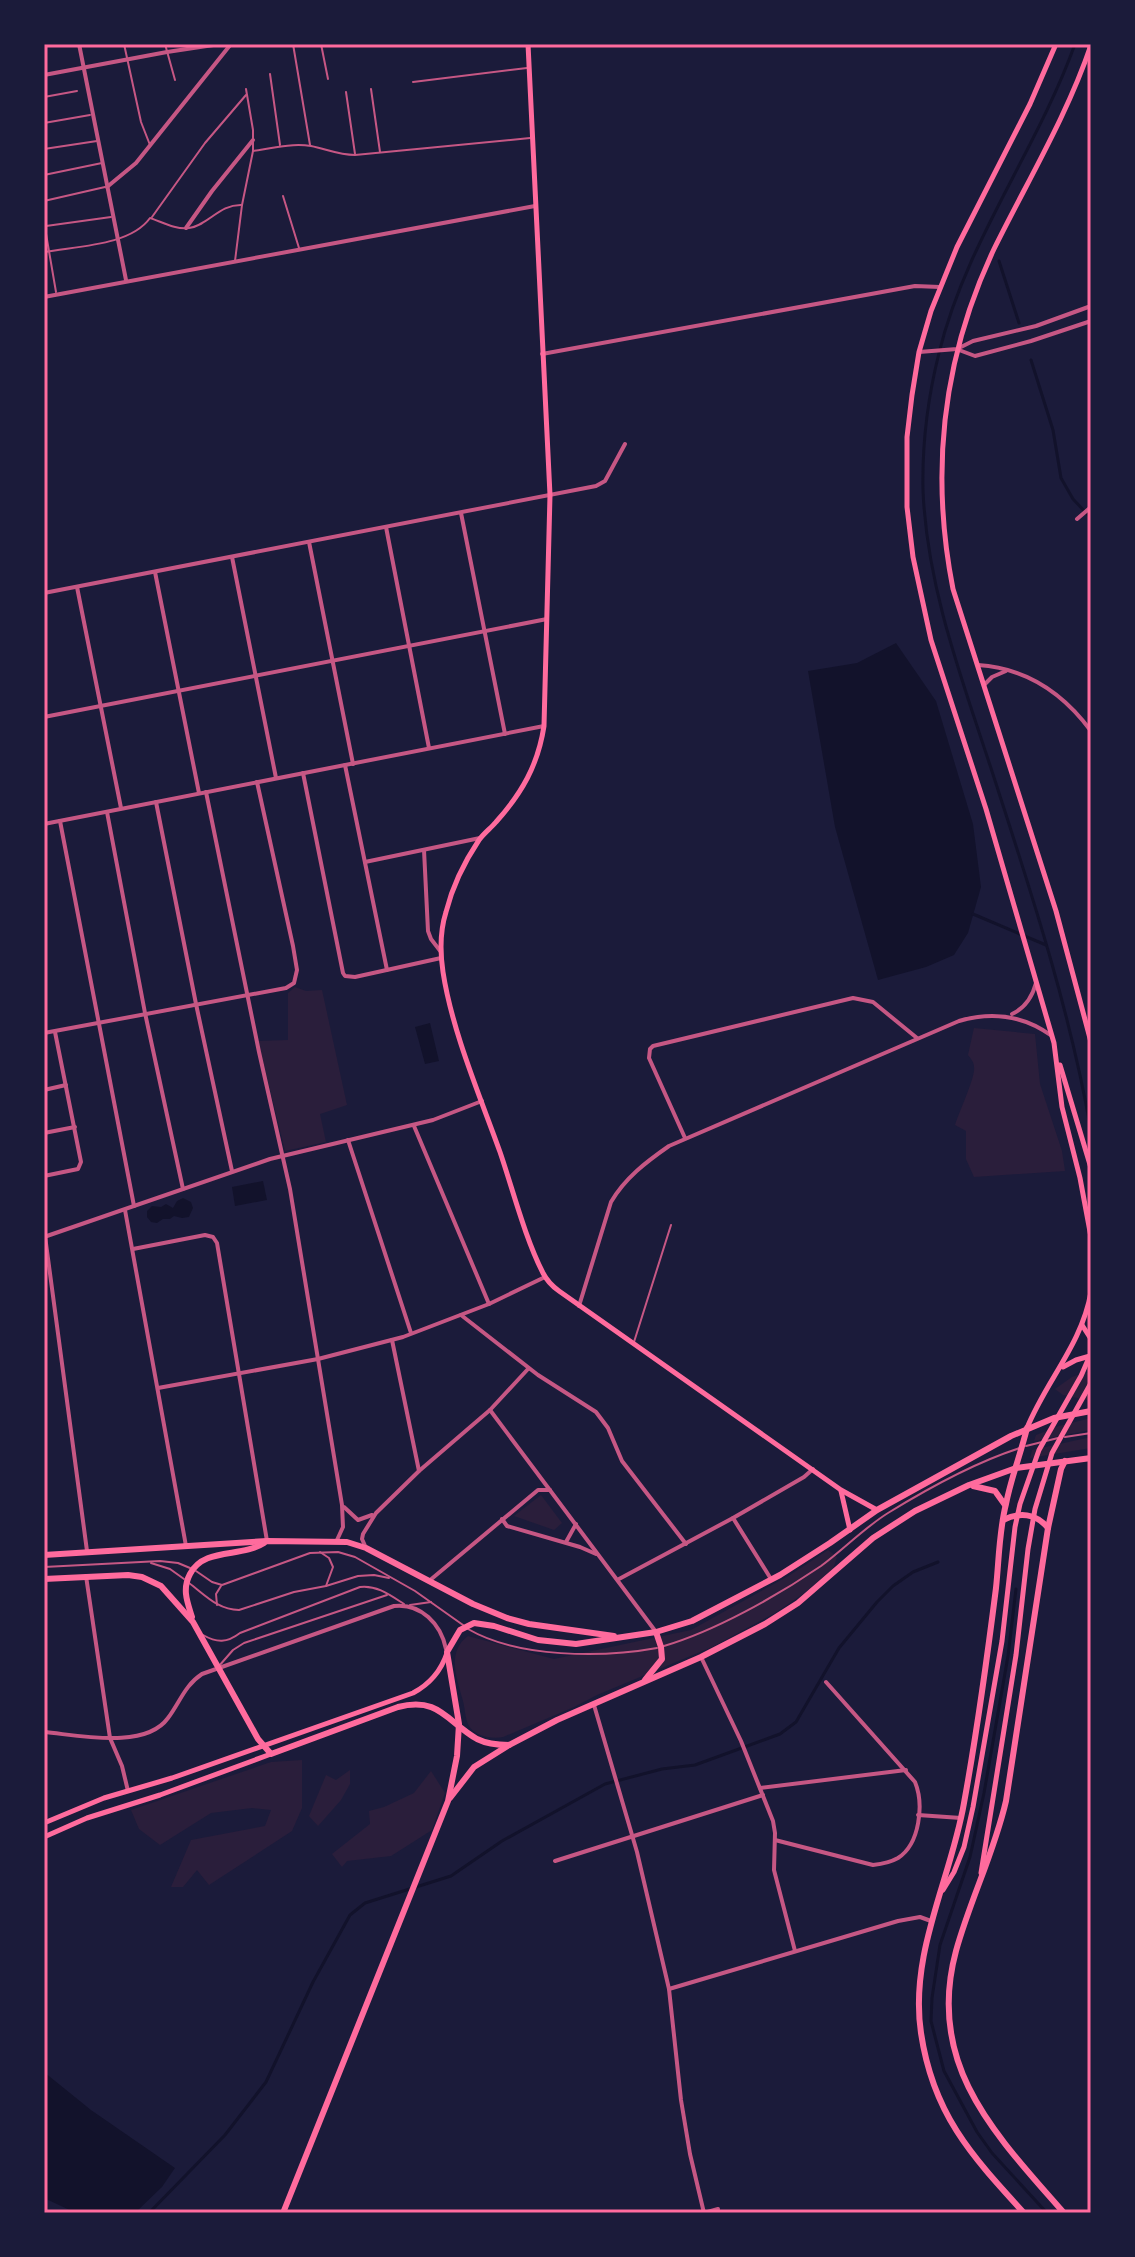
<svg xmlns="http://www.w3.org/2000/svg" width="1135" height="2257" viewBox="0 0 1135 2257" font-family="Raleway,sans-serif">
	<rect width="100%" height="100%" fill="#1b1b3a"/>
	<g fill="#2a1e3b">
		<polygon points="295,987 306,991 322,990 347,1105 320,1114 326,1142 285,1151 258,1041 288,1040 288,993"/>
		<path d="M974 1028 1035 1034 1040 1084 1062 1151 1065 1171 974 1177 966 1159V1131L955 1125C959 1112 976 1076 974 1067 974 1062 971 1059 968 1055Z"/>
		<polygon points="1083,1373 1091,1373 1091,1401 1063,1395 1055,1389 1072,1377"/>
		<polygon points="1091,1418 1091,1430 1034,1441 1036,1435 1059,1426"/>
		<polygon points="1091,1437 1091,1448 1030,1458 1032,1450"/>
		<polygon points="541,1495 562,1523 554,1530 514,1516"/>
		<path d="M828 1550 837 1557 833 1569 803 1594 775 1613 712 1647 597 1695 574 1707 503 1737C492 1739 476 1737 469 1726 465 1719 465 1708 463 1701 457 1679 446 1652 468 1636L554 1659 691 1630 790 1575Z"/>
		<polygon points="302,1760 302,1808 292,1831 209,1885 197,1870 183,1887 171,1887 191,1840 265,1826 271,1810 252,1808 211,1813 160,1845 139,1829 131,1810 271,1762"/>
		<polygon points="350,1770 350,1784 341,1800 318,1826 309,1816 326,1775 336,1780"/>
		<polygon points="431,1771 445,1793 432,1830 391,1856 347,1861 342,1867 332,1854 370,1824 369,1811 384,1807 414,1793"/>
	</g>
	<g fill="#12122b">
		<polygon points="896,643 936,701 973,824 981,887 968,933 954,955 926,967 878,980 835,827 808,671 857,663"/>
		<polygon points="430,1023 439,1061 425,1064 415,1027"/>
		<polygon points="263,1181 267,1200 235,1206 232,1187"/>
		<polygon points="183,1198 191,1202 193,1208 189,1217 182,1218 174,1216 170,1219 163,1219 157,1223 151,1222 147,1217 147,1211 152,1206 161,1207 166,1204 173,1208 177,1201"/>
		<polygon points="44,2072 91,2110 175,2168 162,2187 135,2213 76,2213 44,2198"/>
	</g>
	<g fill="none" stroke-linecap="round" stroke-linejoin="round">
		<g stroke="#12122b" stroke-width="3">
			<path d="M1075 44C1037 150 966 242 939 353 928 397 922 444 923 490 927 594 968 695 999 793 1035 904 1071 1016 1091 1131"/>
			<polyline points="999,261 1019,323"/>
			<polyline points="1031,360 1053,430 1061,478 1073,499 1091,518"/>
			<polyline points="973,914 1046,945"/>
			<polyline points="1016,1589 1008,1656 984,1793 970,1857 940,1945 932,1998 931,2021 944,2071 977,2132 992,2153 1047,2213"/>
			<polyline points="149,2213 225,2135 266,2082 313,1982 350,1915 365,1903 451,1876 502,1841 605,1784 662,1769 695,1765 780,1734 796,1722 839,1648 877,1602 893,1586 913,1572 938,1562"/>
		</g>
		<g stroke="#c65784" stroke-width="2">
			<polyline points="124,44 141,122 150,145"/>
			<polyline points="165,44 175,80"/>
			<polyline points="293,44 310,145"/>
			<polyline points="321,44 328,79"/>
			<polyline points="270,74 280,145"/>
			<polyline points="413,82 527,68"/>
			<polyline points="371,89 380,152"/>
			<polyline points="346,92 355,154"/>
			<polyline points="44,97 77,91"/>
			<polyline points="44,123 90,115"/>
			<polyline points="44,149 97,141"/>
			<path d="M253 151C272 148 292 143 311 146 326 149 339 155 355 155L530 138"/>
			<polyline points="44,175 102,163"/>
			<polyline points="283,196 299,248"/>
			<polyline points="44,201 105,187"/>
			<polyline points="152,217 205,143 246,95"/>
			<polyline points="44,222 56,292"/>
			<polyline points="46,226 111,217"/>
			<path d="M44 252C76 246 130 246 150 218 162 222 176 230 189 228 209 225 219 204 242 205"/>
			<polyline points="235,261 242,205 253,151 253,130 246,89"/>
			<polyline points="634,1342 671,1225"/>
			<polyline points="1065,1437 1091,1433"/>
			<polyline points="1026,1446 1058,1438"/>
			<polyline points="320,1552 329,1558 333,1567 326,1586"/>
			<polyline points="151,1563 170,1569 184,1579"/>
			<polyline points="44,1567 160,1561 178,1563 190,1568"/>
			<polyline points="196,1571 212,1582 222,1585 310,1553 338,1552 355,1557 415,1591 463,1625"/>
			<path d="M189 1583C205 1595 218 1610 239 1610L294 1592 326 1586 358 1576 374 1575 389 1578"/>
			<polyline points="217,1605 216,1594 221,1586"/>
			<polyline points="410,1605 431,1602"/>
			<path d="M468 1629C518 1658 602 1658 657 1648"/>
			<path d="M203 1635C217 1643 227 1643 240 1633L360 1587C377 1585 390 1595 404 1604"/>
			<path d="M664 1646C715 1631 777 1596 821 1566 844 1549 864 1528 888 1513 927 1489 976 1462 1020 1448"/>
			<polyline points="219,1666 233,1650 244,1643 387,1595"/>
		</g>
		<g stroke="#c65784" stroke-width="4">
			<polyline points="79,44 126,280"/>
			<polyline points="44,75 167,52 220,44"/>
			<polyline points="107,187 136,163 231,44"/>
			<polyline points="186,228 212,191 253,140"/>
			<polyline points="959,350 975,356 1031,341 1091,321"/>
			<polyline points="919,352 957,349 973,341 1036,326 1091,306"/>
			<polyline points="542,354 915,286 940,287"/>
			<polyline points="461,513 505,734"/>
			<polyline points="1077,519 1091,507"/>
			<polyline points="386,527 429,748"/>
			<polyline points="309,542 353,764"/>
			<polyline points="232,557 276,778"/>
			<polyline points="155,572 199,793"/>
			<polyline points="77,587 121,808"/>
			<polyline points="44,593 596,486 605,481 625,444"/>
			<path d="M978 665C1025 668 1063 693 1091 731"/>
			<polyline points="984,685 992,677 1006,671"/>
			<polyline points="345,765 387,970"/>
			<polyline points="303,773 343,973 345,976 355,977 441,958"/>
			<polyline points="206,792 259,1052 290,1189 342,1505 343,1527 337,1540"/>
			<polyline points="156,802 196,1004 232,1171"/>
			<polyline points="107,812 145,1013 183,1189"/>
			<polyline points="60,821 134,1206"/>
			<polyline points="44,824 544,726"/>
			<polyline points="424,850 428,931 431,939 441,952"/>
			<polyline points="365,862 480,838"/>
			<path d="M1012 1014C1025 1008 1032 998 1036 983"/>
			<polyline points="44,1033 286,988 294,983 297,970 293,946 257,782"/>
			<polyline points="44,1090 66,1085"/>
			<polyline points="414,1126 489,1304"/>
			<polyline points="44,1133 75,1127"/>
			<polyline points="685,1138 649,1058 650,1049 653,1046 853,998 873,1002 917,1038"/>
			<polyline points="348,1140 411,1333"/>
			<polyline points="44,1176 78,1169 81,1162 55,1032"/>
			<polyline points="125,1210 186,1546"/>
			<polyline points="45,1236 87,1551"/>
			<polyline points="44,1237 270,1159 433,1120 482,1101"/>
			<polyline points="133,1249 205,1235 213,1237 217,1243 267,1541"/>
			<path d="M579 1306 611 1202C625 1178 646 1162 669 1146L959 1021C993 1011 1023 1015 1052 1036"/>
			<polyline points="461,1315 538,1375 596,1412 608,1428 622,1461 686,1544"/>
			<polyline points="392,1340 419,1471"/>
			<polyline points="158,1388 318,1359 403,1337 489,1304 545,1277"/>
			<polyline points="490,1410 656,1632"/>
			<polyline points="344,1507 358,1520 372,1515"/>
			<polyline points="733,1518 771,1579"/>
			<polyline points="502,1519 507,1526 580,1547 596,1554"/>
			<polyline points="566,1542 576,1524"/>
			<polyline points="366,1548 362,1539 363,1534 376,1513 419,1471 490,1410 528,1369"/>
			<polyline points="86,1576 110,1738"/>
			<polyline points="619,1579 733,1518 804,1477 813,1469"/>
			<polyline points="429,1581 538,1490 550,1490"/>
			<polyline points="701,1657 741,1741 773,1821 775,1833 774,1870 795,1951"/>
			<polyline points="760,1788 906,1770"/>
			<polyline points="918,1815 961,1818"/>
			<path d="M775 1840 873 1865C882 1864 891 1862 898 1858 920 1844 924 1804 915 1782L826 1682"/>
			<polyline points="555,1861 763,1795"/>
			<polyline points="669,1989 898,1921 920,1917 931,1921"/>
			<polyline points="704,2213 718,2209"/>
		</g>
		<g stroke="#c65784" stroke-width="4">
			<polyline points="44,297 535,206"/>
			<polyline points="44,717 547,619"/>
			<polyline points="594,1705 637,1852 669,1989 681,2100 690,2154 704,2213"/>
			<path d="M44 1732C78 1735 145 1750 168 1718 180 1702 185 1685 202 1674L394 1606C421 1603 441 1624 446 1649"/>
			<polyline points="110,1738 122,1766 128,1791"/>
		</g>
		<g stroke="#ff6b9d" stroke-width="5">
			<path d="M528 44 550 495 544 726C538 765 522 793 496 822 491 828 484 833 479 840 465 861 452 888 446 912 440 931 440 952 443 972 452 1031 480 1096 500 1152 513 1190 525 1238 543 1273 547 1281 552 1286 559 1291L841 1490 877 1510"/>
			<polyline points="1056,44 1030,104 957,247 931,311 919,352 912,395 907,437 907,507 913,557 931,640 986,809 1054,1043 1062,1107 1080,1178 1091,1237"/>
			<path d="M1091 45C1067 116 1027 182 994 249 943 357 930 472 953 589L1056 911 1091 1042"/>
			<polyline points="1060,1065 1091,1168"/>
			<polyline points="1082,1325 1091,1339"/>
			<polyline points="1063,1367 1076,1360 1090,1356"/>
			<path d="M1027 1428C1046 1381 1082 1344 1091 1292"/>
			<polyline points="841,1491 850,1530"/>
			<path d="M44 1823 104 1798 172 1778 413 1693C430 1684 441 1671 447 1653"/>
			<polyline points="44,1837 87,1818 160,1795 271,1754"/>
			<polyline points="981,1873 1016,1655 1028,1549 1035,1509 1052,1453 1091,1383"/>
			<polyline points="943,1890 954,1872 964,1847 973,1807 1002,1641 1015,1527 1020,1504 1039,1450 1081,1376 1091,1353"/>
		</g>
		<g stroke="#ff6b9d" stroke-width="6">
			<polyline points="973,1486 995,1491 1005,1505"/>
			<path d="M1003 1520C1019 1512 1036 1513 1048 1528"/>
			<polyline points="44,1555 267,1541 347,1542 366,1548 473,1604 507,1618 529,1624 614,1636"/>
			<path d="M44 1579 128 1575 142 1577 161 1586 193 1622 258 1739 271 1754 398 1707C439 1696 447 1722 477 1739 487 1744 498 1745 509 1745"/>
			<path d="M192 1617C187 1601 182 1589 190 1574 204 1547 241 1558 264 1543"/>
			<polyline points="645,1680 662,1659 661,1647 656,1632"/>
			<polyline points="450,1798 474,1767 509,1745 557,1720 701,1657 765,1624 798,1603 873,1538 915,1511 969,1485 1016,1468 1091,1458"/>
			<polyline points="283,2213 448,1801 457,1756 459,1724 447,1652 460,1630 474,1623 494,1626 538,1640 576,1644 656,1632 692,1621 780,1575 830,1543 877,1510 1011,1436 1054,1418 1091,1411"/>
			<path d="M1024 2213C971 2155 933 2114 921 2033 909 1953 951 1879 964 1803 977 1732 987 1659 996 1588 999 1560 999 1531 1006 1504 1011 1478 1021 1453 1027 1428"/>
			<path d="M1064 2213C996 2135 925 2065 956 1951 970 1900 994 1853 1006 1801L1048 1528 1061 1469 1065 1461"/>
		</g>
	</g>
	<rect width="1135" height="2257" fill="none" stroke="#1b1b3a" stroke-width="92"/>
	<rect x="46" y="46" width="1043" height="2165" fill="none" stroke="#ff6b9d" stroke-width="3"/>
</svg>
